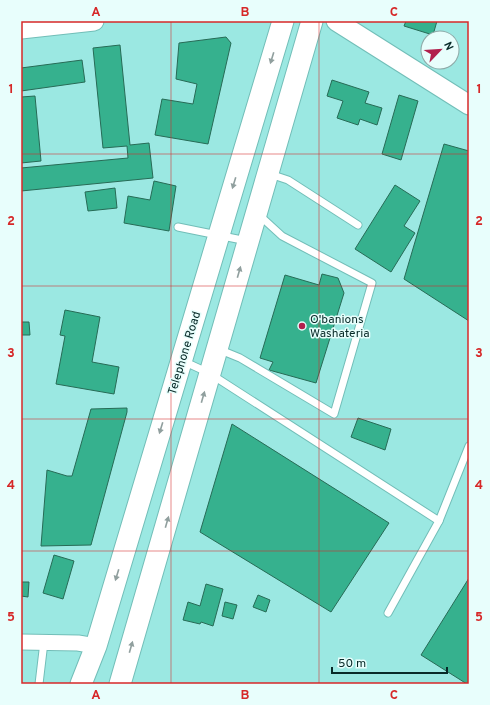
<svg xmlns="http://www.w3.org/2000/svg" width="490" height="705" viewBox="0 0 490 705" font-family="Overpass,sans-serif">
	<rect width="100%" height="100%" fill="#9be8e2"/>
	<g fill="#36b18e" stroke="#276b56">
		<polygon points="406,21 437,21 433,35 404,26"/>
		<polygon points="226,37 231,43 208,144 155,135 162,99 193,104 197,84 176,79 179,43"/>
		<polygon points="120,45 130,145 149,143 153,178 21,191 21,168 128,158 127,146 103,148 93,48"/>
		<polygon points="82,60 85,82 21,91 21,68"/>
		<polygon points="332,80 369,92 365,103 382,108 377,125 360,119 358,125 337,118 343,101 327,96"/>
		<polygon points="399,95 418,101 401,160 382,154"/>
		<polygon points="35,96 41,161 21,163 21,97"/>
		<polygon points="444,144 469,151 469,321 404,279"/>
		<polygon points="154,181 176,186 169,231 124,223 128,196 150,200"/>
		<polygon points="395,185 420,201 404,226 415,233 391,272 355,249"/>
		<polygon points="115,188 117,208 88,211 85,192"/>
		<polygon points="322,274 338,278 344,293 316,383 269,370 273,362 260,358 285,275 319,285"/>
		<polygon points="65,310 100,317 92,362 119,367 114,394 56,384 65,336 60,335"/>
		<polygon points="21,322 29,322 30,335 21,335"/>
		<polygon points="127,408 127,412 91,545 41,546 47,470 67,476 72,476 91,409"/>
		<polygon points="358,418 391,429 385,450 351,437"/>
		<polygon points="232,424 389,523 331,612 200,532"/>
		<polygon points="54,555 74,561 63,599 43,593"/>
		<polygon points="469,578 469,684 467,684 421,655"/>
		<polygon points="21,582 29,582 28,597 21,596"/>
		<polygon points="206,584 223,589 213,626 201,622 200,624 183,620 188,602 200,606"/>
		<polygon points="258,595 270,600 266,612 253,607"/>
		<polygon points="225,602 237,605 233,619 222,616"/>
	</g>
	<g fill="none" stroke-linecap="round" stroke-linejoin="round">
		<defs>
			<g id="service">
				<polyline points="270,174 288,180 358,225"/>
				<polyline points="178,227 247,241"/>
				<polyline points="218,349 240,358 334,414 372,283 282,236 258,214"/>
				<polyline points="183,361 209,373 439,521 469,446"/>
				<polyline points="388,613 439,521"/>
				<polyline points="39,684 44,642"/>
			</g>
			<polyline id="minor" points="21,642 78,643 96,646"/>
			<g id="tertiary">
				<polyline points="336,21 469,105"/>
				<polyline points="21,29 94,21"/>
			</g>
			<g id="secondary">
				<polyline points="81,684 96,646 283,21"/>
				<polyline points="120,684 312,21"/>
			</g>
		</defs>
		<use href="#service" stroke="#72beb8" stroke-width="9"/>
		<use href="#minor" stroke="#72beb8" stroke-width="17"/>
		<use href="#tertiary" stroke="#72beb8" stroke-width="21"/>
		<use href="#secondary" stroke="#72beb8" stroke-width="23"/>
		<use href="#service" stroke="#fff" stroke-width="7"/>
		<use href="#minor" stroke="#fff" stroke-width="15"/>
		<use href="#tertiary" stroke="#fff" stroke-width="19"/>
		<use href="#secondary" stroke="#fff" stroke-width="21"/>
	</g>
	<defs><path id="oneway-solid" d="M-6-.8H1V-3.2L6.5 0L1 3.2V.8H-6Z"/></defs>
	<g fill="#909f9e">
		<use href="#oneway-solid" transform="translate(272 58) rotate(107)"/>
		<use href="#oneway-solid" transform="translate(234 183) rotate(107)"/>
		<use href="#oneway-solid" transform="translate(239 272) rotate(-74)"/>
		<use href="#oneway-solid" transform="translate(203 397) rotate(-74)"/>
		<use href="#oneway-solid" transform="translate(161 428) rotate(107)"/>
		<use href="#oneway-solid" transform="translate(167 522) rotate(-74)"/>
		<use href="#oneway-solid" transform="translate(117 575) rotate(107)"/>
		<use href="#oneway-solid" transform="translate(131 647) rotate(-74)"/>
	</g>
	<path fill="none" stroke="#d62828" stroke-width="1" stroke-opacity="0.55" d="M171 21V684M319 21V684M21 154H469M21 286H469M21 419H469M21 551H469"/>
	<circle fill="#b1204d" stroke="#e8fefc" stroke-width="1.5" cx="302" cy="326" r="4"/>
	<g text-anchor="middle" stroke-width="3" stroke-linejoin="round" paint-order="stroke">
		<g font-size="12" fill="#082a28" stroke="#e8fefc" text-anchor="start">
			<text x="310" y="323">O'banions<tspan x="310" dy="14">Washateria</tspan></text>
		</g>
		<g font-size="12" fill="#082a28" stroke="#e8fefc">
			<text transform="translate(184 353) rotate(-73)" y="4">Telephone Road</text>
		</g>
	</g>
	<rect width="490" height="705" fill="none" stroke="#e8fefc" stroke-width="44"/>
	<g transform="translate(440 50) rotate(65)"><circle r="19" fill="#e8fefc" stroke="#8ea9a7"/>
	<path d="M0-3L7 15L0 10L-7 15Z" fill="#b1204d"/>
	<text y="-6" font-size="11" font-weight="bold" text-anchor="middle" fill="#082a28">N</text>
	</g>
	<path d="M332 667v6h115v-6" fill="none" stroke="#082a28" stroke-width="2"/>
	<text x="338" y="667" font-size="12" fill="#082a28" stroke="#e8fefc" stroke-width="3" paint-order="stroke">50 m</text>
	<rect x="22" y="22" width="446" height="661" fill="none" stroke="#d62828" stroke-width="1.5"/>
	<g font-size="13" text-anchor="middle" font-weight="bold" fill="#d62828">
		<text x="96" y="16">A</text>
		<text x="245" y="16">B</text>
		<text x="394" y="16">C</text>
		<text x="11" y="93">1</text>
		<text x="479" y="93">1</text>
		<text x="11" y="225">2</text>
		<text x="479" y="225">2</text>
		<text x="11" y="357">3</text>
		<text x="479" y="357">3</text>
		<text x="11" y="489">4</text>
		<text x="479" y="489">4</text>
		<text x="11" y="621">5</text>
		<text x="479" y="621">5</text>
		<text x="96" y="699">A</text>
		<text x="245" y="699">B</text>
		<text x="394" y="699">C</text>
	</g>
</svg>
